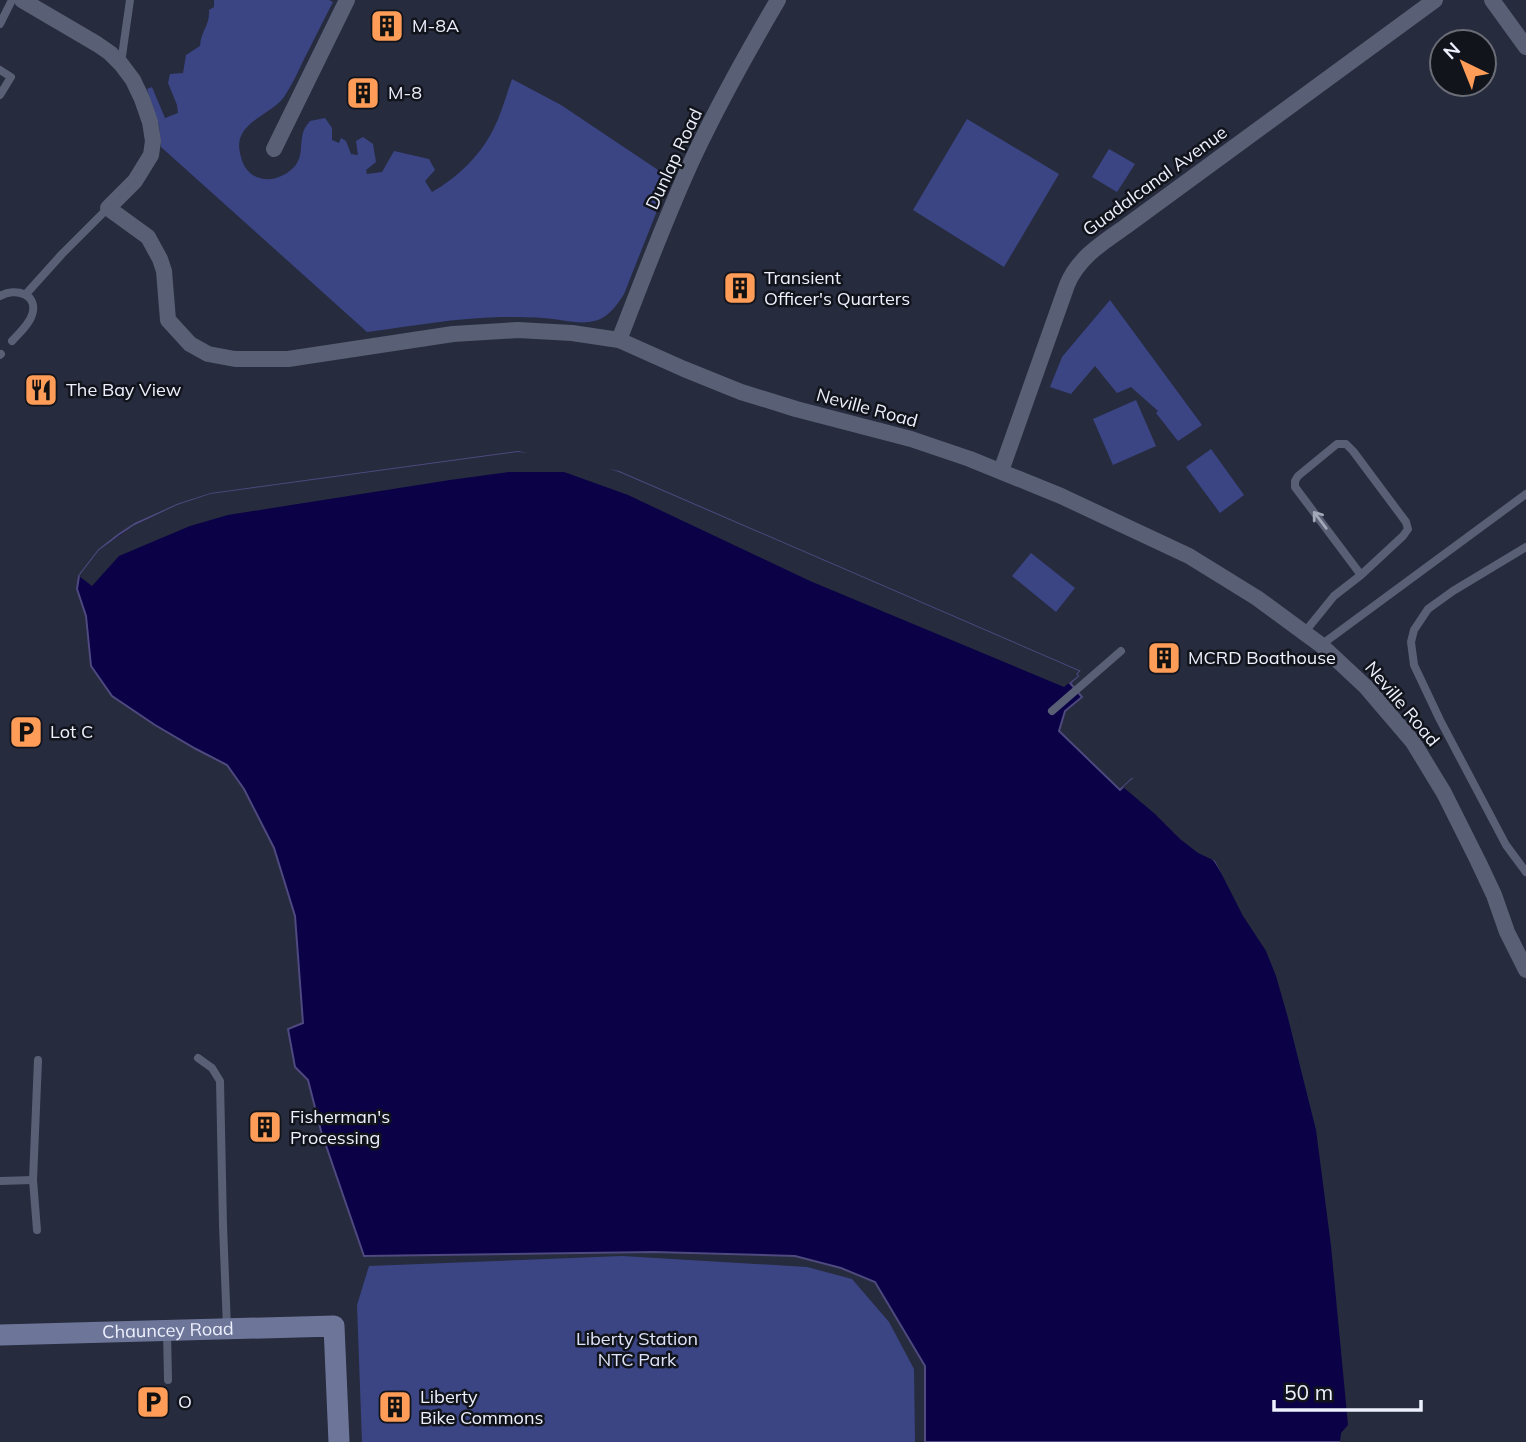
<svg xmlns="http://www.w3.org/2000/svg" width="1526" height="1442" viewBox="0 0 1526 1442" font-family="Mulish,sans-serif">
	<rect width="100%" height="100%" fill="#262b3e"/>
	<g fill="#3b4584">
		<path d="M214 0H329L333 2C323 21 314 40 304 59 298 72 292 85 284 97 272 113 249 118 241 136 238 143 239 150 241 157 248 185 278 185 295 166 304 155 299 142 304 130 305 127 308 124 310 121L325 118 332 128V140L339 143 341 138 346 141 351 154 358 155 356 141 363 137 373 144 376 162 366 170 367 174 382 172 394 151 429 159 435 170 425 181 432 192C457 178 480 156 493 130 501 115 506 96 512 79L561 105 670 178 624 294C617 305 610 315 598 320 581 326 562 319 544 318 530 317 515 317 501 317 456 318 412 326 367 332L161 147 159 125 147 89 152 87 165 118 178 113 177 105 168 83 170 74 183 73 186 55 200 46C201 30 210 26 209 10L214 7Z"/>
		<polygon points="967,119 1059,174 1004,267 913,210"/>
		<polygon points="1109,149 1135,164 1117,192 1092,177"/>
		<polygon points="1110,300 1202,425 1178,441 1156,413 1158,411 1131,387 1117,393 1095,366 1071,394 1050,387 1062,357"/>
		<polygon points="1136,400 1156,446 1113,465 1093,419"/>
		<polygon points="1211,449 1244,495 1220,513 1186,467"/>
		<polygon points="1031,553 1075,588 1056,612 1012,576"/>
		<polygon points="622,1256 807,1267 852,1279 889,1322 914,1369 915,1442 362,1442 357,1305 369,1266"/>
	</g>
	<polygon fill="#0a0147" stroke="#4e497e" stroke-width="2" points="518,452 619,472 1079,671 1076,674 1078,676 1070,683 1082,697 1065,711 1059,731 1120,790 1132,779 1215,861 1274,956 1322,1109 1363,1442 925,1442 925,1366 875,1282 841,1268 795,1256 654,1252 364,1256 321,1131 308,1080 295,1067 288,1029 303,1023 295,916 274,848 244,789 227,765 196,749 155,725 112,696 91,666 86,616 77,589 79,576 99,550 118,535 135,524 177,505 211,494"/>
	<g fill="#262b3e">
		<polygon points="518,452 569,456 619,472 1079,671 1076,674 1078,676 1064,687 810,581 628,495 564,472 509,472 450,480 228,515 190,526 119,556 92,586 79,576 99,550 133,526 177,505 210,494"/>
		<polygon points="1136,778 1156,793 1218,859 1250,904 1277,954 1303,1028 1325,1109 1358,1359 1365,1442 1340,1442 1341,1433 1348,1425 1331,1246 1316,1130 1288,1018 1276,976 1266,951 1243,916 1215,861 1198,853 1180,839 1155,814 1123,787 1132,779"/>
	</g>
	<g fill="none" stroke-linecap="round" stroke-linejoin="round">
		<g stroke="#595f74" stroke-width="8">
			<polyline points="0,24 12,0"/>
			<polyline points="121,63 130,0"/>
			<polyline points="0,70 11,77 0,95"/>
			<polyline points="26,294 62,254 108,208"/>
			<path d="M0 296C15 287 39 294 32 315 29 325 19 333 12 341"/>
			<polyline points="0,355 1,354"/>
			<polyline points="1526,547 1453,591 1428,609 1414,630 1411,642 1414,665 1440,720 1506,845 1526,872"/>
			<polyline points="1304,633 1334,596 1361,575 1403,536 1408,529 1406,522 1353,451 1346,444 1337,444 1298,476 1295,481 1295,487 1361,575"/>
			<polyline points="1321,645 1526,494"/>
			<polyline points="1052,711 1121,651"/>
			<polyline points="198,1058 212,1068 220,1081 223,1225 227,1328"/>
			<polyline points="0,1181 33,1180"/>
			<polyline points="37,1230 33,1180 38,1060"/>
			<polyline points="167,1331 168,1380"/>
		</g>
		<g stroke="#595f74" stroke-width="16">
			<polyline points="22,0 97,44 110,53 121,64 133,80 142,99 150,122 153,141 151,155 135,181 108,208 148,237 160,259 164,271 168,320 190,344 208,354 235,359 288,359 453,334 518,330 572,333 619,340 684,369 741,392 796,409 911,439 970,459 1061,496 1189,556 1257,598 1321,645 1366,687 1413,742 1444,793 1478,861 1494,895 1507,932 1526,970"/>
			<polyline points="1492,0 1526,47"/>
			<polyline points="274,149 347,0"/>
			<path d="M619 340C643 279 666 216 694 156 719 103 748 51 778 0"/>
			<path d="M1001 471 1067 285C1078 258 1102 243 1125 227L1435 0"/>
		</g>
		<path stroke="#6d7699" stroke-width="21" id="s1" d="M0 1335 334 1326 339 1442"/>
	</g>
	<defs><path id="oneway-shaft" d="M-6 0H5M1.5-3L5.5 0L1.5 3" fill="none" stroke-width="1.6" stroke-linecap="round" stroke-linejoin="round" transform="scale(1.75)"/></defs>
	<use stroke="#a3a8b8" href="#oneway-shaft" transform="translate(1320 520) rotate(-127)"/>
	<defs>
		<symbol id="building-square" viewBox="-11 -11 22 22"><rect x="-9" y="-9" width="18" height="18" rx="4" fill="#fe9c58" stroke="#12141c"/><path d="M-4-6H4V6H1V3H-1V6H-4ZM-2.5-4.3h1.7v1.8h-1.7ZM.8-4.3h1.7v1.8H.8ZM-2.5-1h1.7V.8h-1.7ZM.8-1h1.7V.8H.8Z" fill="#111"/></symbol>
		<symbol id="restaurant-square" viewBox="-11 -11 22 22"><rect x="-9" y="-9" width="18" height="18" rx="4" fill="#fe9c58" stroke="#12141c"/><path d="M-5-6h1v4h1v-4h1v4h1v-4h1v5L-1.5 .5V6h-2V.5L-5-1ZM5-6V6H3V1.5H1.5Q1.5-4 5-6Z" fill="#111"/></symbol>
		<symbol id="parking-square" viewBox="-11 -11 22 22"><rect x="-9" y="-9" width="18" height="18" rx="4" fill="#fe9c58" stroke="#12141c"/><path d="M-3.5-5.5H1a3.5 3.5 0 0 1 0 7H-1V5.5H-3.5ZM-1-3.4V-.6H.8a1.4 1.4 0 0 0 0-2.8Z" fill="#111"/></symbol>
	</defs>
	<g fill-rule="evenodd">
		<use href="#building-square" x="368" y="7" width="38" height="38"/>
		<use href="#building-square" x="344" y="74" width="38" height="38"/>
		<use href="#building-square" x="721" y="269" width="38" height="38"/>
		<use href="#restaurant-square" x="22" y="371" width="38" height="38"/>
		<use href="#building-square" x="1145" y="639" width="38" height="38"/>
		<use href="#parking-square" x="7" y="713" width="38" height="38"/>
		<use href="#building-square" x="246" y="1108" width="38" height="38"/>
		<use href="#parking-square" x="134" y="1383" width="38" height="38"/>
		<use href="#building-square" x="376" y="1388" width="38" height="38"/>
	</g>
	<g text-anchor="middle" stroke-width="5" stroke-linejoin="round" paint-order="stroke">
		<g font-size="18" fill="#edf0fd" stroke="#12141c" text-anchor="start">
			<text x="412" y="32">M-8A</text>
			<text x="388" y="99">M-8</text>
			<text x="764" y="284">Transient<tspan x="764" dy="21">Officer's Quarters</tspan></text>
			<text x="66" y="396">The Bay View</text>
			<text x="1188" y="664">MCRD Boathouse</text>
			<text x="50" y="738">Lot C</text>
			<text x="290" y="1123">Fisherman's<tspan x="290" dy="21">Processing</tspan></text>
			<text x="420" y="1403">Liberty<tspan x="420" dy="21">Bike Commons</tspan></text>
			<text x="178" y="1408">O</text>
		</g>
		<g font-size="18" fill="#edf0fd" stroke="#12141c">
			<text transform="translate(674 159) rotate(-65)" y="6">Dunlap Road</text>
			<text transform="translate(1155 181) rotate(-36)" y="6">Guadalcanal Avenue</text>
			<text transform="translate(867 408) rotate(15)" y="6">Neville Road</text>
			<text transform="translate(1402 704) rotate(50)" y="6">Neville Road</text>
			<text dy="6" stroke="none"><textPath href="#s1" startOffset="168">Chauncey Road</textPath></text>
		</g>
		<g font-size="18" fill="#dee4f9" stroke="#12141c">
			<text x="637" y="1345">Liberty Station<tspan x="637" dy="21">NTC Park</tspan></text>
		</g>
	</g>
	<g transform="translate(1463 63) rotate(317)"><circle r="33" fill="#12141c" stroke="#6a6c76" stroke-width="2"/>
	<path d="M0-5L12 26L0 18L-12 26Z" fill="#fe9c58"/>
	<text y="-10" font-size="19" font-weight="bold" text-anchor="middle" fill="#edf0fd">N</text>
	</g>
	<path d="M1274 1400v10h147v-10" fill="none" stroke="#edf0fd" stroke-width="3.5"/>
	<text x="1284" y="1400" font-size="21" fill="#edf0fd" stroke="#12141c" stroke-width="5" paint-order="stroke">50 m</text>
</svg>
